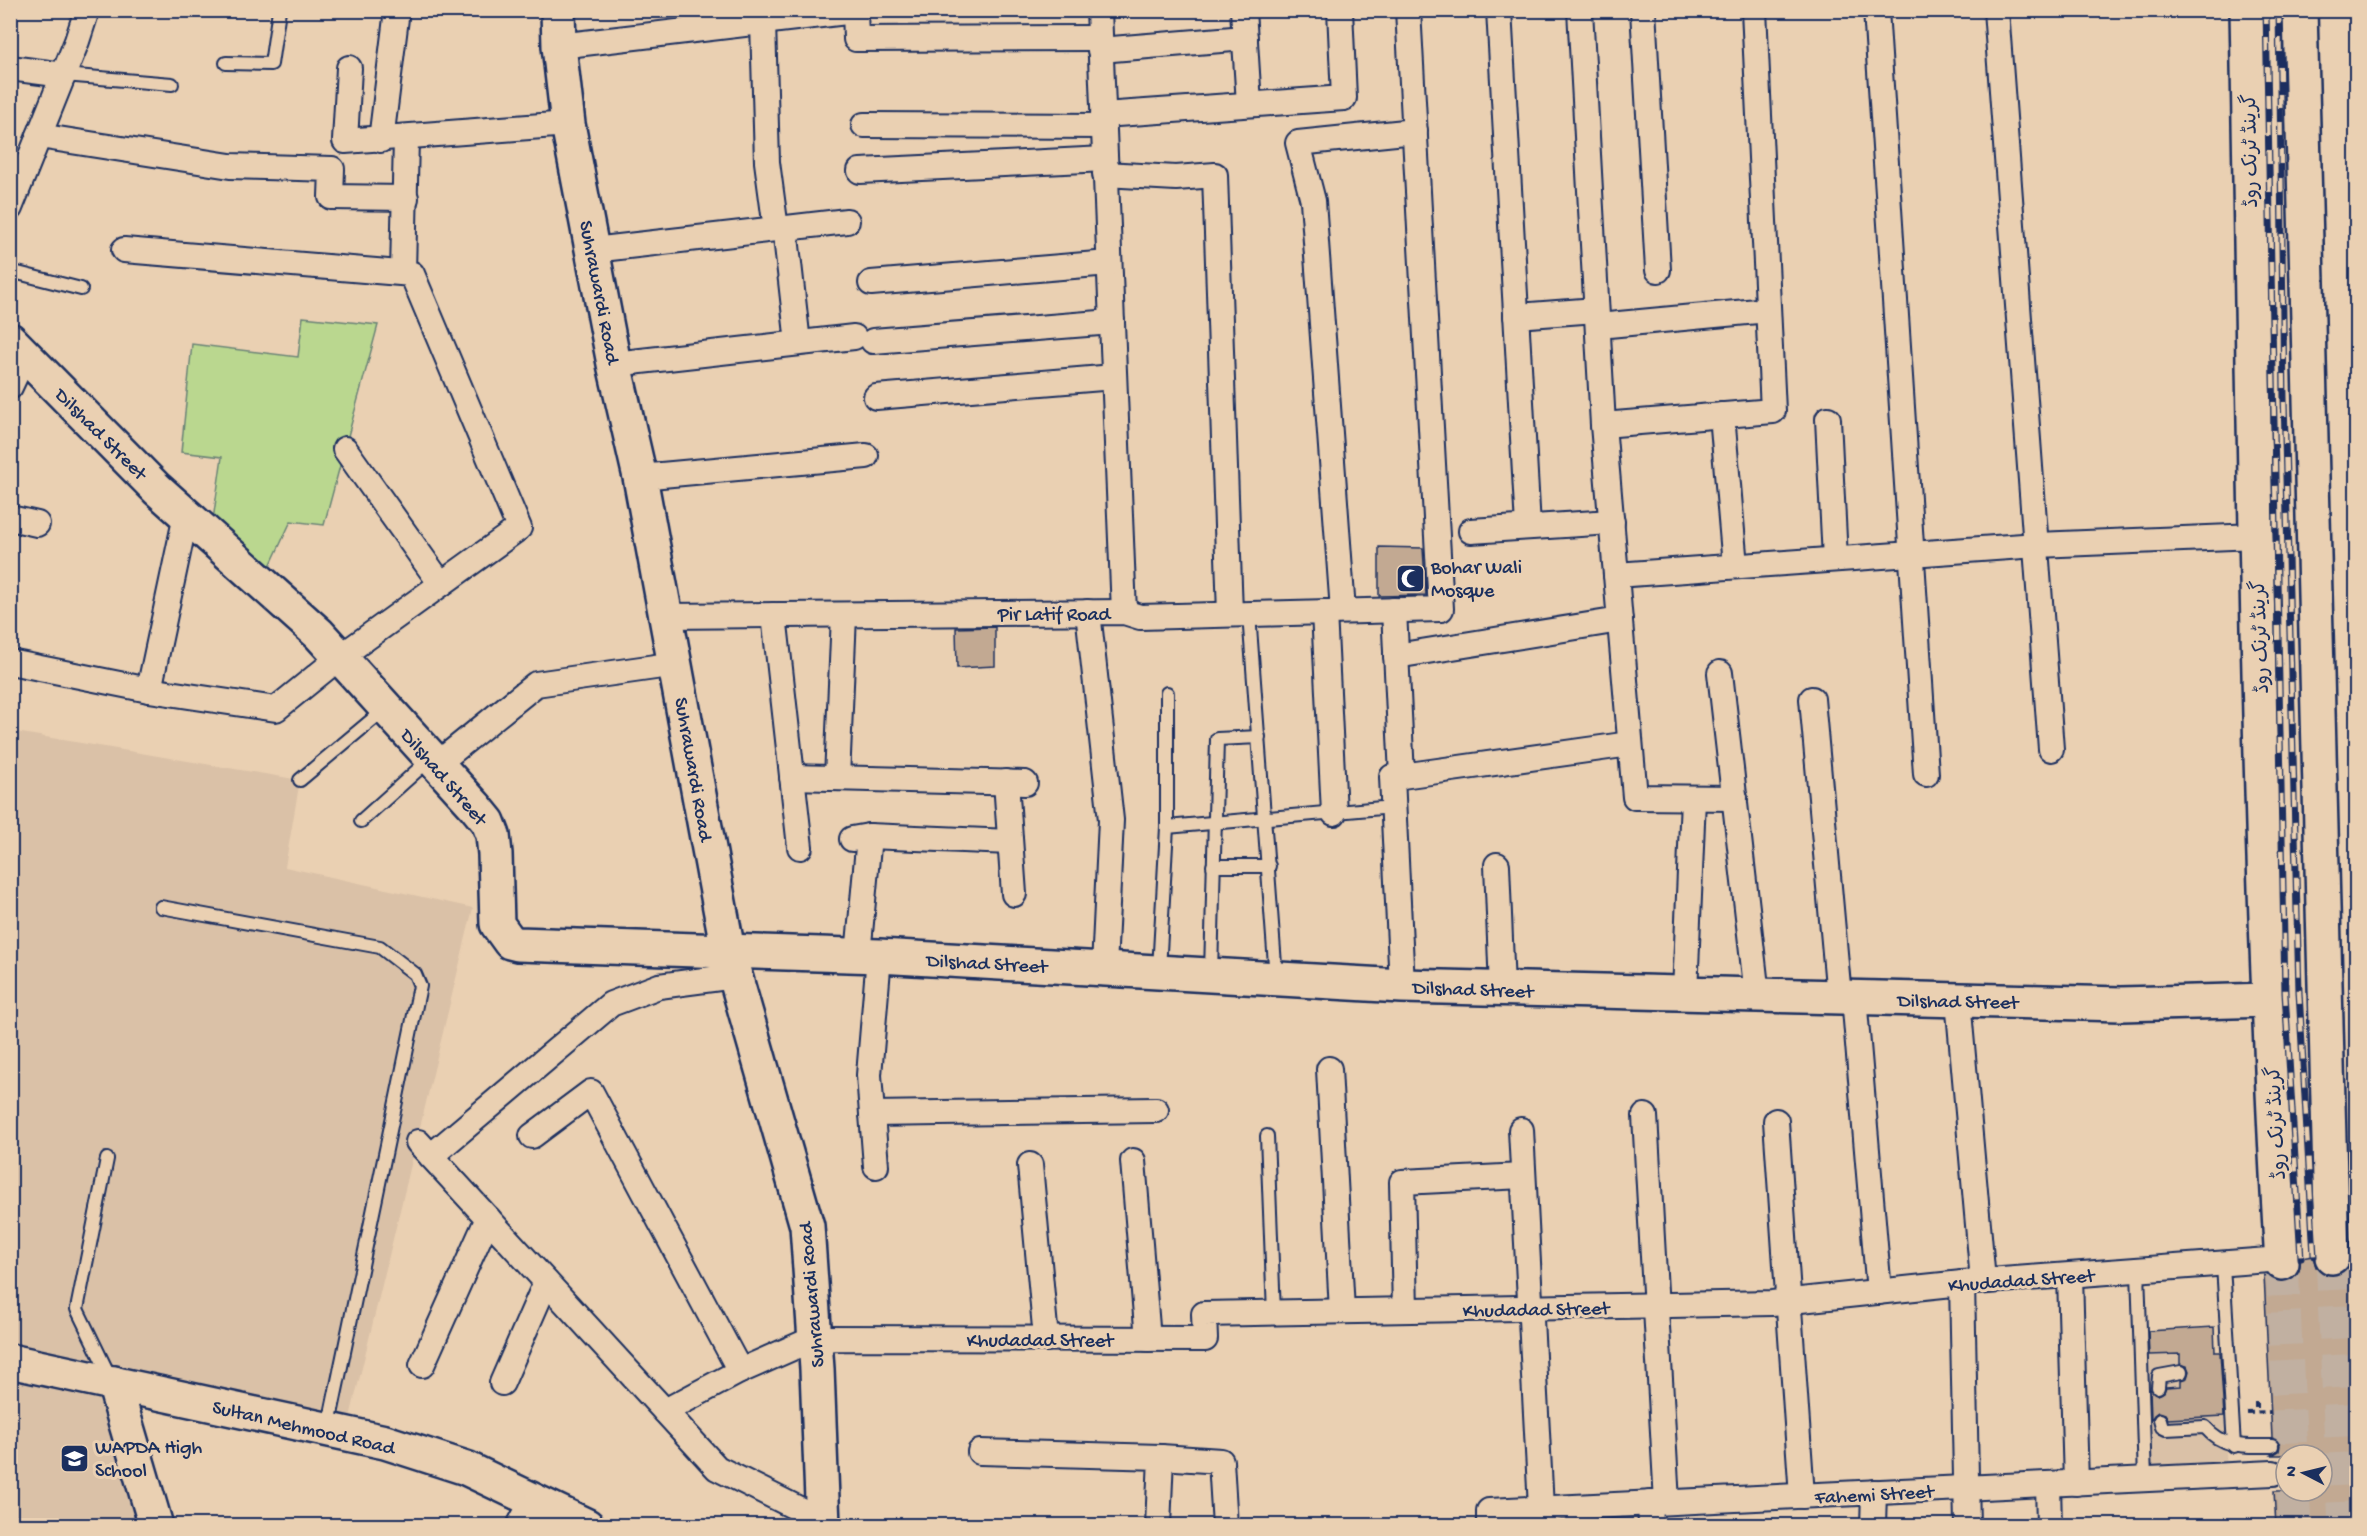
<svg xmlns="http://www.w3.org/2000/svg" width="2367" height="1536" viewBox="0 0 2367 1536" font-family="'Gochi Hand','Playpen Sans Arabic',sans-serif">
	<rect width="100%" height="100%" fill="#ead0b2"/>
	<filter id="ink" filterUnits="userSpaceOnUse"><feTurbulence type="fractalNoise" baseFrequency=".0167" numOctaves="2"/><feDisplacementMap in="SourceGraphic" scale="12" xChannelSelector="R" yChannelSelector="G"/><feConvolveMatrix kernelMatrix="1 2 1 2 8 2 1 2 1" color-interpolation-filters="sRGB"/></filter>
	<g filter="url(#ink)">
		<g fill="#dac1a7">
			<polygon points="10,731 300,780 285,867 473,908 346,1434 118,1390 157,1525 11,1525"/>
			<polygon points="2214,1327 2215,1352 2221,1352 2227,1470 2150,1474 2143,1331"/>
		</g>
		<polygon fill="#bad78f" stroke="#6a8376" stroke-width="1.5" points="303,317 378,325 324,525 291,521 262,583 211,534 222,457 181,452 192,344 298,357"/>
		<g fill="#c2a992" stroke="#1b2f5e" stroke-width="1.5">
			<polygon points="1379,547 1423,548 1426,595 1379,596"/>
			<polygon points="995,627 995,666 957,668 956,628"/>
			<polygon points="2313,1256 2316,1267 2324,1274 2332,1276 2342,1273 2350,1261 2353,1262 2356,1326 2356,1526 2276,1526 2274,1491 2322,1491 2322,1455 2272,1455 2279,1451 2280,1445 2277,1439 2272,1438 2264,1275 2282,1282 2292,1279 2299,1271 2301,1258"/>
			<polygon points="2214,1327 2215,1352 2220,1352 2224,1416 2168,1419 2165,1414 2158,1412 2154,1415 2151,1420 2150,1389 2158,1395 2164,1392 2166,1387 2181,1386 2181,1380 2187,1378 2189,1371 2187,1366 2180,1364 2180,1354 2149,1355 2148,1331"/>
		</g>
		<g fill="none" stroke-linecap="round" stroke-linejoin="round">
			<g stroke="#c1b0a1" stroke-width="33" stroke-dasharray="33 16" stroke-linecap="butt">
				<polyline points="2332,1257 2345,1526"/>
				<polyline points="2282,1263 2291,1455"/>
				<polyline points="2293,1491 2295,1526"/>
			</g>
			<defs>
				<g id="lane">
					<polyline points="226,63 271,64 279,10"/>
					<polyline points="64,75 172,84"/>
					<polyline points="10,271 81,289"/>
					<polyline points="1249,614 1276,978"/>
					<polyline points="300,780 385,709"/>
					<polyline points="361,821 431,758"/>
					<polyline points="1167,827 1393,807"/>
					<polyline points="1213,866 1269,866"/>
					<polyline points="161,907 380,947 415,974 420,986 328,1429"/>
					<polyline points="1159,970 1167,827 1167,693"/>
					<polyline points="1211,973 1217,739 1259,737"/>
					<polyline points="1267,1136 1274,1313"/>
					<polyline points="107,1159 77,1309 110,1377"/>
					<polyline points="2223,1265 2234,1446"/>
					<polyline points="2138,1271 2145,1479"/>
					<polyline points="2158,1387 2159,1376 2181,1372"/>
					<path d="M2160 1420 2162 1427 2166 1429 2205 1427C2224 1449 2246 1446 2272 1446"/>
				</g>
				<g id="street">
					<polyline points="855,10 856,39 1100,38"/>
					<polyline points="1099,10 1124,612"/>
					<polyline points="1243,10 1249,104"/>
					<polyline points="1499,10 1528,527"/>
					<polyline points="1580,10 1603,425 1616,575 2037,545 2256,536"/>
					<polyline points="1643,10 1658,270"/>
					<polyline points="1876,10 1926,774"/>
					<polyline points="1996,10 2051,749"/>
					<polyline points="763,22 767,162 776,229"/>
					<polyline points="559,46 855,11"/>
					<polyline points="1100,50 1245,38"/>
					<polyline points="10,68 64,75"/>
					<polyline points="349,68 345,141 568,124"/>
					<polyline points="1103,115 1344,98 1340,10"/>
					<polyline points="864,125 1103,126"/>
					<polyline points="39,136 230,166 332,169 331,197 406,198"/>
					<polyline points="381,140 397,10"/>
					<polyline points="860,171 1105,159"/>
					<polyline points="1105,174 1176,178 1215,175 1230,614"/>
					<polyline points="10,208 77,41 87,10"/>
					<polyline points="785,228 798,343"/>
					<polyline points="593,250 847,221"/>
					<polyline points="403,273 406,138"/>
					<polyline points="871,283 1109,263"/>
					<polyline points="1516,316 1596,310"/>
					<polyline points="1598,326 1768,310"/>
					<polyline points="873,341 1112,322"/>
					<polyline points="614,364 854,337"/>
					<polyline points="10,387 25,355"/>
					<polyline points="876,397 1114,377"/>
					<polyline points="1722,415 1735,566"/>
					<polyline points="1828,419 1835,559"/>
					<polyline points="1603,425 1773,411 1754,10"/>
					<polyline points="345,449 441,584"/>
					<polyline points="640,477 866,456"/>
					<polyline points="10,518 37,524"/>
					<polyline points="1471,531 1612,522"/>
					<polyline points="1616,575 1635,797 1735,798"/>
					<polyline points="1394,610 1402,776 1392,777 1402,986"/>
					<polyline points="1343,611 1313,201 1298,143 1415,131"/>
					<polyline points="1088,612 1111,820 1104,968"/>
					<polyline points="1324,612 1334,813"/>
					<polyline points="774,615 800,847"/>
					<polyline points="667,616 1124,612 1140,617 1441,609 1408,10"/>
					<polyline points="1396,656 1620,620"/>
					<polyline points="10,662 149,690 276,709 340,657 519,528 412,274 124,250"/>
					<polyline points="1720,673 1757,995"/>
					<polyline points="149,690 186,515"/>
					<polyline points="1812,699 1839,997"/>
					<polyline points="437,764 536,684 676,664"/>
					<polyline points="1402,776 1630,744"/>
					<polyline points="792,777 1025,783"/>
					<polyline points="837,778 844,615"/>
					<polyline points="1006,782 1014,894"/>
					<polyline points="852,839 869,836 1010,842"/>
					<polyline points="1497,865 1502,989"/>
					<polyline points="858,955 869,836"/>
					<polyline points="1685,993 1693,798"/>
					<polyline points="1854,997 1879,1292"/>
					<polyline points="1958,1000 1983,1281"/>
					<polyline points="1329,1069 1342,1311"/>
					<polyline points="872,1114 1156,1110"/>
					<polyline points="1645,1116 1667,1502"/>
					<polyline points="1776,1121 1802,1496"/>
					<polyline points="1521,1130 1541,1508"/>
					<polyline points="532,1136 591,1092 740,1371 665,1411"/>
					<polyline points="418,1142 717,1468 823,1521"/>
					<polyline points="431,1156 611,1004 659,986 735,976"/>
					<polyline points="1133,1161 1148,1339"/>
					<polyline points="1030,1165 1046,1339"/>
					<polyline points="876,1166 869,1075 879,956"/>
					<polyline points="2070,1276 2076,1483"/>
					<polyline points="1962,1283 1967,1526"/>
					<polyline points="1405,1310 1402,1182 1523,1176"/>
					<polyline points="422,1365 488,1218"/>
					<polyline points="740,1371 815,1338 1205,1339 1204,1314 1772,1303 1962,1283 2282,1259"/>
					<polyline points="502,1383 546,1282"/>
					<polyline points="980,1452 1161,1457 1158,1526"/>
					<polyline points="1161,1457 1221,1461 1225,1526"/>
					<polyline points="2048,1484 2049,1526"/>
					<polyline points="1650,1503 1651,1526"/>
					<polyline points="519,1526 533,1500"/>
					<polyline points="1489,1526 1489,1511 2273,1473"/>
					<polyline points="1873,1526 1874,1492"/>
				</g>
				<g id="secondary">
					<polyline points="558,10 559,46 568,124 614,364 640,477 728,951 807,1226 817,1369 823,1526"/>
					<polyline points="10,340 157,489 319,634 475,806 488,822 493,835 495,854 497,924 510,942 518,944 879,956 1402,986 2121,1004 2269,1000"/>
					<polyline points="10,1361 385,1442 466,1468 587,1526"/>
					<polyline points="114,1383 156,1526"/>
				</g>
				<g id="primary">
					<path d="M2247 10C2255 428 2257 846 2282 1263"/>
					<polyline points="2300,10 2332,1257"/>
				</g>
			</defs>
			<use href="#lane" stroke="#1b2f5e" stroke-width="16"/>
			<use href="#street" stroke="#1b2f5e" stroke-width="28"/>
			<use href="#secondary" stroke="#1b2f5e" stroke-width="38"/>
			<use href="#primary" stroke="#1b2f5e" stroke-width="38"/>
			<g stroke="#1b2f5e" stroke-width="4" stroke-dasharray="6 4.5" stroke-linecap="butt">
				<polyline points="2256,1402 2256,1412"/>
				<polyline points="2247,1413 2271,1412"/>
			</g>
			<use href="#lane" stroke="#ead0b2" stroke-width="12"/>
			<use href="#street" stroke="#ead0b2" stroke-width="24"/>
			<use href="#secondary" stroke="#ead0b2" stroke-width="33"/>
			<use href="#primary" stroke="#ead0b2" stroke-width="33"/>
			<defs>
				<g id="rail">
					<polyline points="2266,10 2285,993 2301,1258"/>
					<polyline points="2279,10 2284,398 2299,992 2314,1256"/>
				</g>
			</defs>
			<use href="#rail" stroke="#1b2f5e" stroke-width="7"/>
			<use href="#rail" stroke="#ead0b2" stroke-width="4.5" stroke-dasharray="14" stroke-linecap="butt"/>
		</g>
	</g>
	<defs>
		<symbol id="mosque-square" viewBox="-11 -11 22 22"><rect x="-9" y="-9" width="18" height="18" rx="4" fill="#1b2f5e" stroke="#ead0b2"/><path d="M3.5-4.9A6 6 0 1 0 3.5 4.9A5 5 0 1 1 3.5-4.9Z" fill="#fff"/></symbol>
		<symbol id="school-square" viewBox="-11 -11 22 22"><rect x="-9" y="-9" width="18" height="18" rx="4" fill="#1b2f5e" stroke="#ead0b2"/><path d="M0-5L7-2L0 1L-7-2ZM-4 1L0 2.5L4 1V4Q0 6-4 4Z" fill="#fff"/></symbol>
	</defs>
	<g fill-rule="evenodd">
		<use href="#mosque-square" x="1394" y="562" width="33" height="33"/>
		<use href="#school-square" x="58" y="1442" width="33" height="33"/>
	</g>
	<g text-anchor="middle" stroke-width="6" stroke-linejoin="round" paint-order="stroke">
		<g font-size="20" fill="#1b2f5e" stroke="#ead0b2">
			<text transform="translate(2249 151) rotate(-91)" y="7">گرینڈ ٹرنک روڈ</text>
			<text transform="translate(601 292) rotate(79)" y="7">Suhrawardi Road</text>
			<text transform="translate(102 433) rotate(45)" y="7">Dilshad Street</text>
			<text x="1054" y="620">Pir Latif Road</text>
			<text transform="translate(2259 637) rotate(-92)" y="7">گرینڈ ٹرنک روڈ</text>
			<text transform="translate(695 769) rotate(80)" y="7">Suhrawardi Road</text>
			<text transform="translate(445 776) rotate(49)" y="7">Dilshad Street</text>
			<text transform="translate(987 962) rotate(3)" y="7">Dilshad Street</text>
			<text transform="translate(1473 988) rotate(2)" y="7">Dilshad Street</text>
			<text transform="translate(1958 1000) rotate(1)" y="7">Dilshad Street</text>
			<text transform="translate(2275 1123) rotate(-93)" y="7">گرینڈ ٹرنک روڈ</text>
			<text transform="translate(2021 1279) rotate(-4)" y="7">Khudadad Street</text>
			<text transform="translate(810 1295) rotate(-95)" y="7">Suhrawardi Road</text>
			<text transform="translate(1536 1308) rotate(-1)" y="7">Khudadad Street</text>
			<text x="1040" y="1346">Khudadad Street</text>
			<text transform="translate(304 1426) rotate(13)" y="7">Sultan Mehmood Road</text>
			<text transform="translate(1874 1493) rotate(-3)" y="7">Fahemi Street</text>
		</g>
		<g font-size="20" fill="#1b2f5e" stroke="#ead0b2" text-anchor="start">
			<text x="1431" y="573">Bohar Wali<tspan x="1431" dy="23">Mosque</tspan></text>
			<text x="95" y="1453">WAPDA High<tspan x="95" dy="23">School</tspan></text>
		</g>
	</g>
	<rect width="2367" height="1536" fill="none" stroke="#ead0b2" stroke-width="36"/>
	<rect x="18" y="18" width="2331" height="1500" fill="none" stroke="#1b2f5e" stroke-width="2" filter="url(#ink)"/>
	<g transform="translate(2304 1473) rotate(277)"><circle r="28" fill="#ead0b2" stroke="#979090" stroke-width="1.5"/>
	<path d="M0-4.5L10 22L0 15L-10 22Z" fill="#1b2f5e"/>
	<text y="-9" font-size="16" font-weight="bold" text-anchor="middle" fill="#1b2f5e">N</text>
	</g>
</svg>
